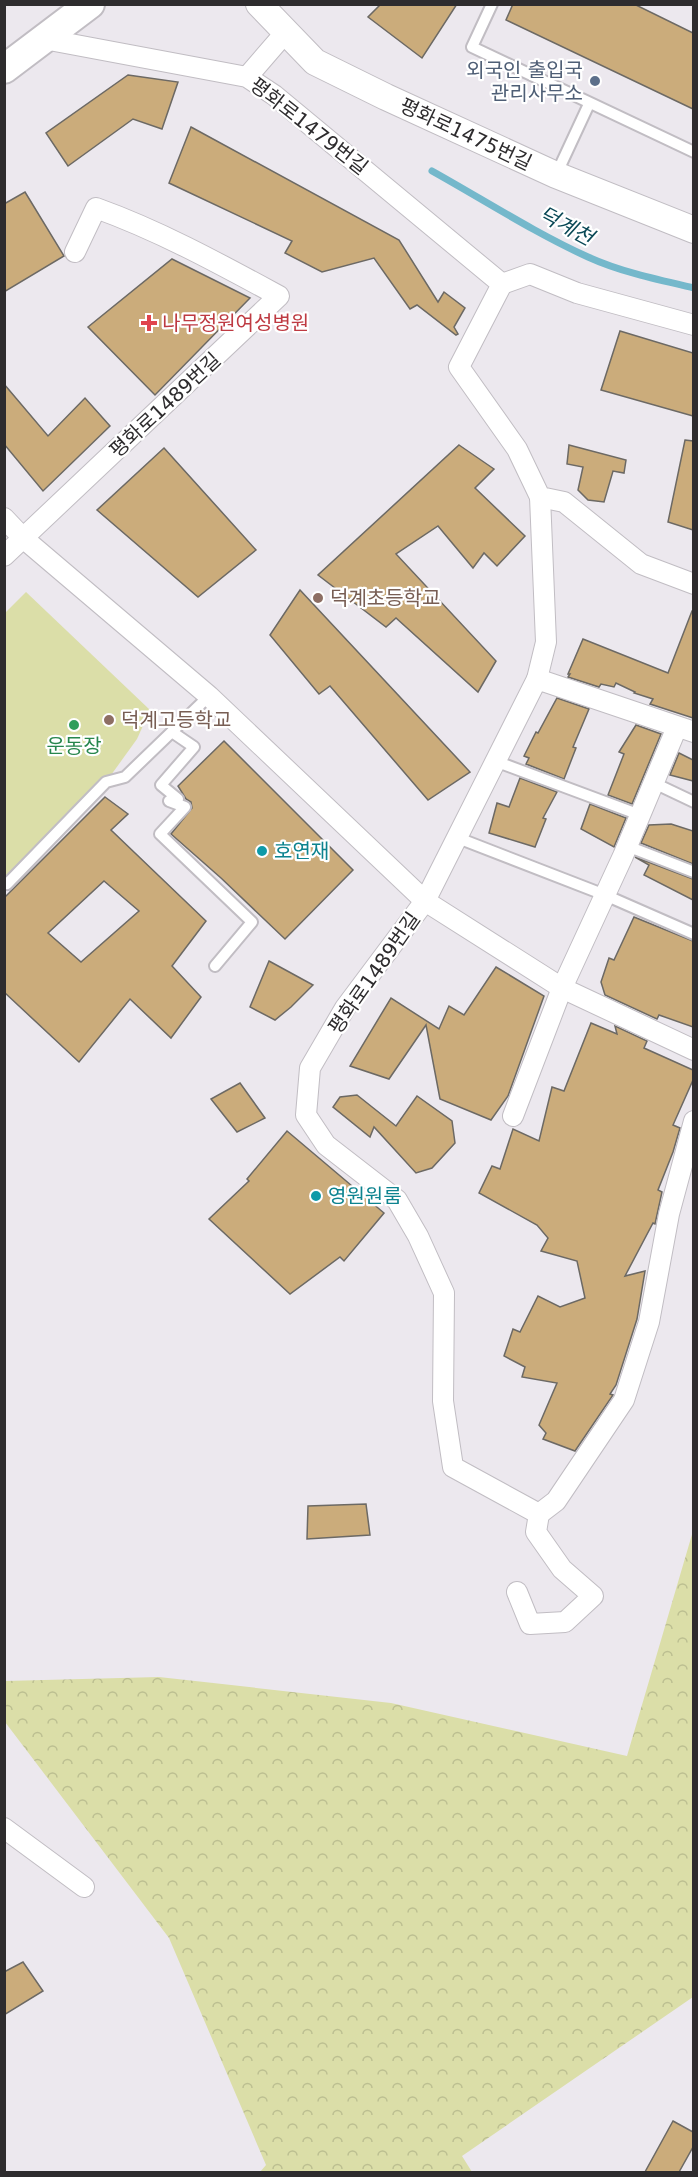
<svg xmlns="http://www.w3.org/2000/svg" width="698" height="2177" viewBox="0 0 698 2177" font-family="'DejaVu Sans','Noto Sans KR',sans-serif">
	<defs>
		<pattern id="forest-crowns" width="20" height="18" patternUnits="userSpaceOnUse" patternTransform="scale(1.5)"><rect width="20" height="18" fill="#dbdea8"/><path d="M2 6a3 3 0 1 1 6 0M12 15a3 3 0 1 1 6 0" fill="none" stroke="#bcbf91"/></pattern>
	</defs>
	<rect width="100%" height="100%" fill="#ece8ee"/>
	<polygon fill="#dbdea8" points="26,592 150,710 137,739 106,782 4,882 4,614"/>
	<polygon fill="url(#forest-crowns)" points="693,1531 693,1997 462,2156 472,2172 260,2172 266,2165 169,1938 5,1722 5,1681 159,1677 391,1703 627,1756"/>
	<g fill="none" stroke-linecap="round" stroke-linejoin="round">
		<path stroke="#74b8cb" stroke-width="7" d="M432 171C484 200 535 233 588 257 621 272 659 280 694 288"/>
	</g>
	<g fill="#cbac7b" stroke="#6c6964" stroke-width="1.5" fill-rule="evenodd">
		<polygon points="381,4 457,4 422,58 368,17"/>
		<polygon points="513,4 634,4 693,33 693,109 506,20"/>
		<polygon points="128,75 178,82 162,129 133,119 68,166 46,133"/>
		<polygon points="191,127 399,240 438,302 444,292 465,308 454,327 458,334 456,335 417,305 410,309 374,258 322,272 285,253 292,241 169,183"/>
		<polygon points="25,192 64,256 4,292 4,204"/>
		<polygon points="172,259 250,298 155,395 88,327"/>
		<polygon points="620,331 693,353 693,416 601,390"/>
		<polygon points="4,384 48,436 85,398 110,426 43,491 4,444"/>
		<polygon points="685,440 693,441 693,530 668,522"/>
		<polygon points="459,445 494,469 475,488 525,536 497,566 484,553 473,568 438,526 396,554 496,661 478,692 396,618 386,627 318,575"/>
		<polygon points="569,445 626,460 624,473 613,471 604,502 588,500 578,490 583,467 567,464"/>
		<polygon points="164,448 256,550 198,597 97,510"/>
		<polygon points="300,590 470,772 428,800 330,686 319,694 270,635"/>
		<polygon points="692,611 693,611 693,718 650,704 653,699 634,693 635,692 616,683 614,687 601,684 599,687 568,677 570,674 568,674 583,639 668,673"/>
		<polygon points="557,698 589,709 573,747 576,748 564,779 526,764 529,758 524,756 536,732 538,733"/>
		<polygon points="636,725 661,734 632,804 608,795 624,754 619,752"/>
		<polygon points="224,741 353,870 285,939 221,878 171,834 192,808 191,802 186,799 178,786"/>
		<polygon points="679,753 693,760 693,781 670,775"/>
		<polygon points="520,778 557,792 543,818 546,819 535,847 489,833 497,803 509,807"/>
		<path d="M105 797 128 814 111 830 206 921 172 966 201 997 171 1038 130 999 79 1062 4 992V898ZM104 881 139 911 81 962 48 933Z"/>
		<polygon points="590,804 626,818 614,847 581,829"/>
		<polygon points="671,824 693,831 693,864 641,843 649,825"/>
		<polygon points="635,857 693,879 693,900 644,875 649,865"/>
		<polygon points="634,917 693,941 693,1027 659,1015 657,1019 605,995 601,982 609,958 614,960"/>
		<polygon points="269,961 313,985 291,1007 275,1020 250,1007"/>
		<polygon points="496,967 544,996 508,1096 491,1120 440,1099 426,1025 389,1079 350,1066 391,998 439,1029 449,1006 464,1015"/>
		<polygon points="591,1023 617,1034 615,1026 647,1041 644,1048 693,1070 693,1080 673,1125 680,1128 673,1152 658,1190 662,1192 655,1224 653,1223 625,1276 645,1271 637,1319 616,1385 610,1394 613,1395 575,1451 543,1439 546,1433 539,1425 557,1383 522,1377 525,1367 504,1356 513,1329 520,1332 538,1296 560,1307 585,1298 577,1261 541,1251 548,1238 537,1225 479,1193 492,1166 500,1169 513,1129 539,1141 552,1087 564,1091"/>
		<polygon points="240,1083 265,1118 237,1132 211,1099"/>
		<polygon points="357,1095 396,1126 417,1096 452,1121 455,1143 432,1168 416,1173 374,1127 370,1137 333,1107 340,1097"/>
		<polygon points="287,1131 384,1213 344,1261 340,1257 290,1294 209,1219 249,1181 247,1179"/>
		<polygon points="366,1504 370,1535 307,1539 308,1506"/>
		<polygon points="23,1962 43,1991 4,2015 4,1972"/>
		<polygon points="673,2121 693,2132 693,2147 679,2172 645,2172"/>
	</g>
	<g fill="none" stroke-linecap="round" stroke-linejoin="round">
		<defs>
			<g id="service">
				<polyline points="492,4 472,47 694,152"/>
				<polyline points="556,175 589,104"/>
				<polyline points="172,732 194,747 161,785 178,799 169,801 185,807 160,834 252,922 215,966"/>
				<polyline points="495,761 640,815"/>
				<polyline points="654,783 694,802"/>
				<polyline points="458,838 605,895 694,934"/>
				<polyline points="627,846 694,872"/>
				<polyline points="4,882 7,884 106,782 125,777 209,696"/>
			</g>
			<g id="minor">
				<polyline points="44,39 247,77 274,95 502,284 459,367 517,449 540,497 564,502 641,564 694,584"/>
				<polyline points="247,77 285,33"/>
				<polyline points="502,284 530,274 577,293 694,325"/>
				<polyline points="4,518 23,538 209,696 425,901 562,988 694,1050"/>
				<path d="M4 556 279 296C220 264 160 231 96 208L75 252"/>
				<polyline points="537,679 546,642 540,497"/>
				<polyline points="694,732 537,679 425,901 345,1008 310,1068 306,1115 326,1145 397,1200 418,1236 444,1293 443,1401 453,1467 539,1514 556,1501 624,1400 649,1322 669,1214 694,1121"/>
				<polyline points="513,1116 562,988 623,856 677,727"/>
				<polyline points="517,1592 530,1624 565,1622 593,1596 562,1569 536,1532 539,1514"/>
				<polyline points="4,1828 84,1887"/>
			</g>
			<polyline id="tertiary" points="259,4 315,62 386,97 556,175 694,230"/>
			<polyline id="secondary" points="4,69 90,4"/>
		</defs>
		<use href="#service" stroke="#c1bdc3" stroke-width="14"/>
		<use href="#minor" stroke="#c1bdc3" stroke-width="22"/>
		<use href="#tertiary" stroke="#c1bdc3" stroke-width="28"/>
		<use href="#secondary" stroke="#c1bdc3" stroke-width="32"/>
		<use href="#service" stroke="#fff" stroke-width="10"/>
		<use href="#minor" stroke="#fff" stroke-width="20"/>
		<use href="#tertiary" stroke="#fff" stroke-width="26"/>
		<use href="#secondary" stroke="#fff" stroke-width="28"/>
	</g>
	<circle fill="#5c6f8a" stroke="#fff" stroke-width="2" cx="595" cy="81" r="6"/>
	<path fill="#e0444e" stroke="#fff" stroke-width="2" d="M146 314h6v6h6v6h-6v6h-6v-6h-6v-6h6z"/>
	<g fill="#8d6e63" stroke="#fff" stroke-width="2">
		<circle cx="318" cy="598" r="6"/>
		<circle cx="109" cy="720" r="6"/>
	</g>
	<circle fill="#2e9e5b" stroke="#fff" stroke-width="2" cx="74" cy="725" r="6"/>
	<g fill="#0f9aa8" stroke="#fff" stroke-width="2">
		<circle cx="262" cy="851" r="6"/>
		<circle cx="316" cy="1196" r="6"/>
	</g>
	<g text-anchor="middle" stroke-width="4.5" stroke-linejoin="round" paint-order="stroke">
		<g font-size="20" fill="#4e5e75" stroke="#fff" text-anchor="end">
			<text x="583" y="77">외국인 출입국<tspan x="583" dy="23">관리사무소</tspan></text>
		</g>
		<g font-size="20" fill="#2e2c2e" stroke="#fff">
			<text transform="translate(309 126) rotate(38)" y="7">평화로1479번길</text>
			<text transform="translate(466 134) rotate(25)" y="7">평화로1475번길</text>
			<text transform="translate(165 405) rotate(-43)" y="7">평화로1489번길</text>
			<text transform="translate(374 973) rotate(-55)" y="7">평화로1489번길</text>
		</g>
		<g font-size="20" fill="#be3a42" stroke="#fff" text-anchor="start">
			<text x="162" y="330">나무정원여성병원</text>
		</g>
		<g font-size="20" fill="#785e54" stroke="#fff" text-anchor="start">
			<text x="330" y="605">덕계초등학교</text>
			<text x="121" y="727">덕계고등학교</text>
		</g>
		<g font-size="20" fill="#27864d" stroke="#fff">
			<text x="74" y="753">운동장</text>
		</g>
		<g font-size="20" fill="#0d838f" stroke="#fff" text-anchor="start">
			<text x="274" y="858">호연재</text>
			<text x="328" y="1203">영원원룸</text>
		</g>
		<g font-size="21" font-style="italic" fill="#0a4856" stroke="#fff">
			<text transform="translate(566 226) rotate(28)" y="7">덕계천</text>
		</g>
	</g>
	<rect width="698" height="2177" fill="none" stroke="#2e2c2e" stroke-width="12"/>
</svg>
